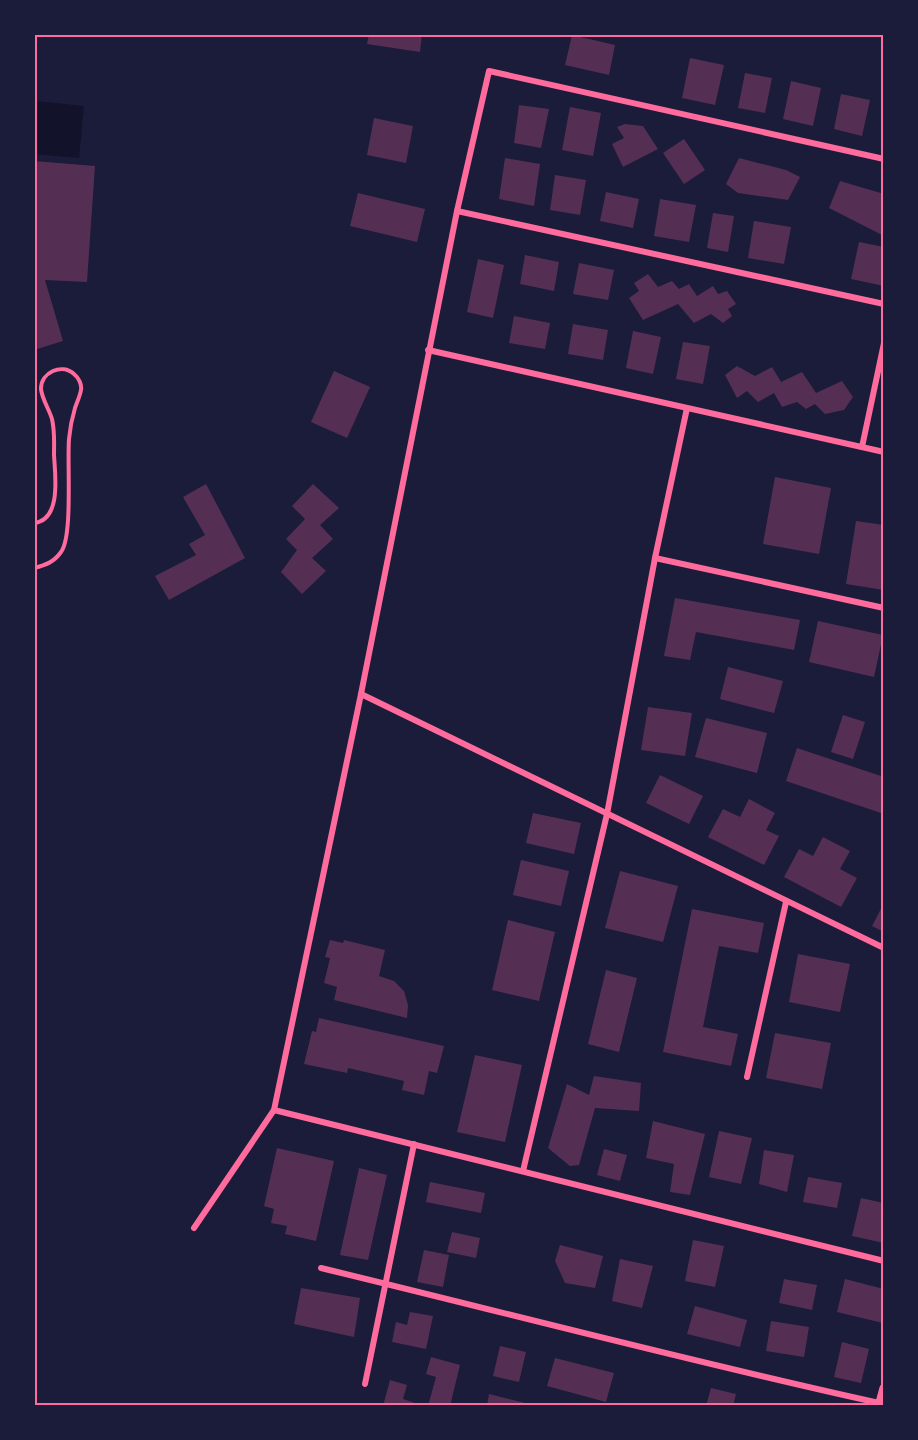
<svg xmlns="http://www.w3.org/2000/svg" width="918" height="1440" viewBox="0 0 918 1440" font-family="Mulish,sans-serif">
	<rect width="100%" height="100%" fill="#1b1b3a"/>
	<polygon fill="#12122b" points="35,101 84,106 79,158 35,154"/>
	<g fill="#542f53">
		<polygon points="369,34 422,34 420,52 367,44"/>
		<polygon points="572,35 615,45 609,75 565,65"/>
		<polygon points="690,58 724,65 715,105 682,98"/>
		<polygon points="745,73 772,78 765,113 738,108"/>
		<polygon points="791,81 821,88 813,126 783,119"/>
		<polygon points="841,94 870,100 862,136 834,129"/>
		<polygon points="519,105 549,109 541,148 514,143"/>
		<polygon points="570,107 601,113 593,156 562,150"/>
		<polygon points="374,118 413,126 406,163 367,155"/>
		<polygon points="625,124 643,126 658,149 623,167 612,144 624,138 617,127"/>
		<polygon points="684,139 705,170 684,184 663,153"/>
		<polygon points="505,158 540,164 534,206 499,199"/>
		<polygon points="739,158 786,170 800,177 788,200 738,193 726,184"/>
		<polygon points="34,161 95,166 87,282 45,280 63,341 34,350"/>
		<polygon points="555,175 586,180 580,215 550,210"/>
		<polygon points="840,181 884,194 882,235 829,208"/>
		<polygon points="606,192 639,199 633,228 600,221"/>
		<polygon points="358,193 425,209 417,242 350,226"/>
		<polygon points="660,199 696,205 689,242 654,236"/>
		<polygon points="713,213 734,216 728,252 707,248"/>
		<polygon points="754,221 791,227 784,264 748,258"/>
		<polygon points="859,242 884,247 884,286 851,279"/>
		<polygon points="525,255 559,262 554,291 520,284"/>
		<polygon points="478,259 504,265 493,318 467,312"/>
		<polygon points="579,263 614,270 608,300 573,294"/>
		<polygon points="648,274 658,287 672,281 679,289 689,284 697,296 713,286 718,294 727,291 736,304 728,309 732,316 723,323 711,314 694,323 678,304 643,320 629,298 639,291 634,283"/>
		<polygon points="514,316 550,323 545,349 509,343"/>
		<polygon points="573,324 608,330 603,360 568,354"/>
		<polygon points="633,331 661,337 653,374 626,368"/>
		<polygon points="683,342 710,346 703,384 676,379"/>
		<polygon points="737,366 755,376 772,367 781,382 802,372 816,393 842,381 853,397 844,410 825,414 815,404 806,409 797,402 782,407 774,393 758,402 747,391 737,398 725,375"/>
		<polygon points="334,371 370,387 347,438 311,422"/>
		<polygon points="775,477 831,488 819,554 763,544"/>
		<polygon points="206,484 245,558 169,600 155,576 196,555 189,544 205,535 183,497"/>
		<polygon points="313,484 339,508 320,525 333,539 312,558 326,571 302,594 281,572 297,550 286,539 305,519 292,506"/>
		<polygon points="856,521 884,525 884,590 846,584"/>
		<polygon points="675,598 800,620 794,650 696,632 690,660 664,656"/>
		<polygon points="818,621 883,635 874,677 809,662"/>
		<polygon points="728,667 783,681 774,713 720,699"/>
		<polygon points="648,707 692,713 685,756 641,750"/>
		<polygon points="843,715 865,722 853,759 831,752"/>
		<polygon points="706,718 767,733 757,773 695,757"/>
		<polygon points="797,748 884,777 884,814 786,781"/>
		<polygon points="660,775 703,796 689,824 646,803"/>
		<polygon points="749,799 775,813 766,830 779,836 764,865 708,837 723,809 740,817"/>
		<polygon points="533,813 581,823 574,854 526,843"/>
		<polygon points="823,837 850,851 840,869 857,878 841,907 784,877 799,849 813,856"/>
		<polygon points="521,860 569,871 561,906 513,895"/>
		<polygon points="620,871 678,886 663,942 605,928"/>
		<polygon points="884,903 884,932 872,926"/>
		<polygon points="692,909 764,923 758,953 719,946 703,1027 738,1034 731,1066 663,1052"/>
		<polygon points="508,920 555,932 539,1001 492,990"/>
		<polygon points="330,940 343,943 344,940 385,950 379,976 394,981 404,991 408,1005 407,1018 334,1000 337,987 324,983 330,958 325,957"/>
		<polygon points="798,954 850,964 840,1012 789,1002"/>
		<polygon points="606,970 637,978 619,1052 588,1044"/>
		<polygon points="319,1018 444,1046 437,1073 429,1071 424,1095 402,1090 404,1081 348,1068 347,1073 304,1064 312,1031 316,1032"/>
		<polygon points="775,1033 831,1043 822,1089 766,1078"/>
		<polygon points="475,1055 522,1065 505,1142 457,1132"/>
		<polygon points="594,1076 641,1083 639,1111 595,1108 579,1165 570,1166 548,1148 567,1084 589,1095"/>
		<polygon points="653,1121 705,1134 690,1195 670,1192 674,1164 646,1158"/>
		<polygon points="719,1131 752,1138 741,1184 709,1177"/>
		<polygon points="277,1148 334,1161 316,1241 285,1234 287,1226 271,1223 274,1209 264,1206"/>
		<polygon points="604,1149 627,1155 620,1181 597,1175"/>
		<polygon points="764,1150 794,1155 787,1192 759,1184"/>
		<polygon points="359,1168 387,1175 368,1260 340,1255"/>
		<polygon points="808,1177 842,1183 837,1208 803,1202"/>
		<polygon points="430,1182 485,1193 481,1213 426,1202"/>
		<polygon points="861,1198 884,1203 884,1243 852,1236"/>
		<polygon points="452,1232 480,1238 476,1258 447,1252"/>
		<polygon points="693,1240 724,1246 715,1287 685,1281"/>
		<polygon points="560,1245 603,1256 595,1288 565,1283 555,1261"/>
		<polygon points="424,1250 449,1255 443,1287 417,1282"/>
		<polygon points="620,1259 653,1266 642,1308 612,1301"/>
		<polygon points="784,1279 817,1285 812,1310 779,1303"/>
		<polygon points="845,1279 884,1289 883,1323 837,1312"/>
		<polygon points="301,1288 360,1298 354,1337 294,1324"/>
		<polygon points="695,1306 747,1320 740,1347 687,1334"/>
		<polygon points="410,1312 433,1316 426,1349 392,1342 396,1322 407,1325"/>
		<polygon points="771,1321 809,1327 804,1357 766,1351"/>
		<polygon points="842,1342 869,1349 861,1383 834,1377"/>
		<polygon points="500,1346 526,1352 519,1382 493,1376"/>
		<polygon points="431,1357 460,1365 450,1406 428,1406 436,1377 426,1374"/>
		<polygon points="555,1358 614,1373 606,1402 547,1386"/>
		<polygon points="390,1380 407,1385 403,1399 424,1406 383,1406"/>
		<polygon points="711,1388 736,1394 733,1406 706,1406"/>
		<polygon points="489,1394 533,1405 533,1406 487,1406"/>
	</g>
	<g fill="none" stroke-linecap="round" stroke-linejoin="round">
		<path stroke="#ff6b9d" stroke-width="4" d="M34 523C62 520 55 474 54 455 54 443 55 432 52 419 49 409 42 399 41 389 41 372 62 363 74 374 79 378 82 385 81 390 80 396 77 402 75 408 72 418 70 428 69 439 67 463 73 536 61 552 54 562 46 565 34 568"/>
		<g stroke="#ff6b9d" stroke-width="6">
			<polyline points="457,211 884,304"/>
			<polyline points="428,350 884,452"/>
			<polyline points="862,447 884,343"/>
			<polyline points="655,558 884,608"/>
			<polyline points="361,694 884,948"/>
			<polyline points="747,1077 786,902"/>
			<polyline points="274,1110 884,1261"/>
			<polyline points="523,1171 607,814 655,558 687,408"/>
			<polyline points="194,1228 274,1110 361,694 457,211 489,71 884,159"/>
			<path d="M321 1268C507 1313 692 1362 879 1403"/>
			<polyline points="365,1384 414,1144"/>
		</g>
		<polyline stroke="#ff6b9d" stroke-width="9" points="879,1406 884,1388"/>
	</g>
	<rect width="918" height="1440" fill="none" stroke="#1b1b3a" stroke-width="72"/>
	<rect x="36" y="36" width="846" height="1368" fill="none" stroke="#ff6b9d" stroke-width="2"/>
</svg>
